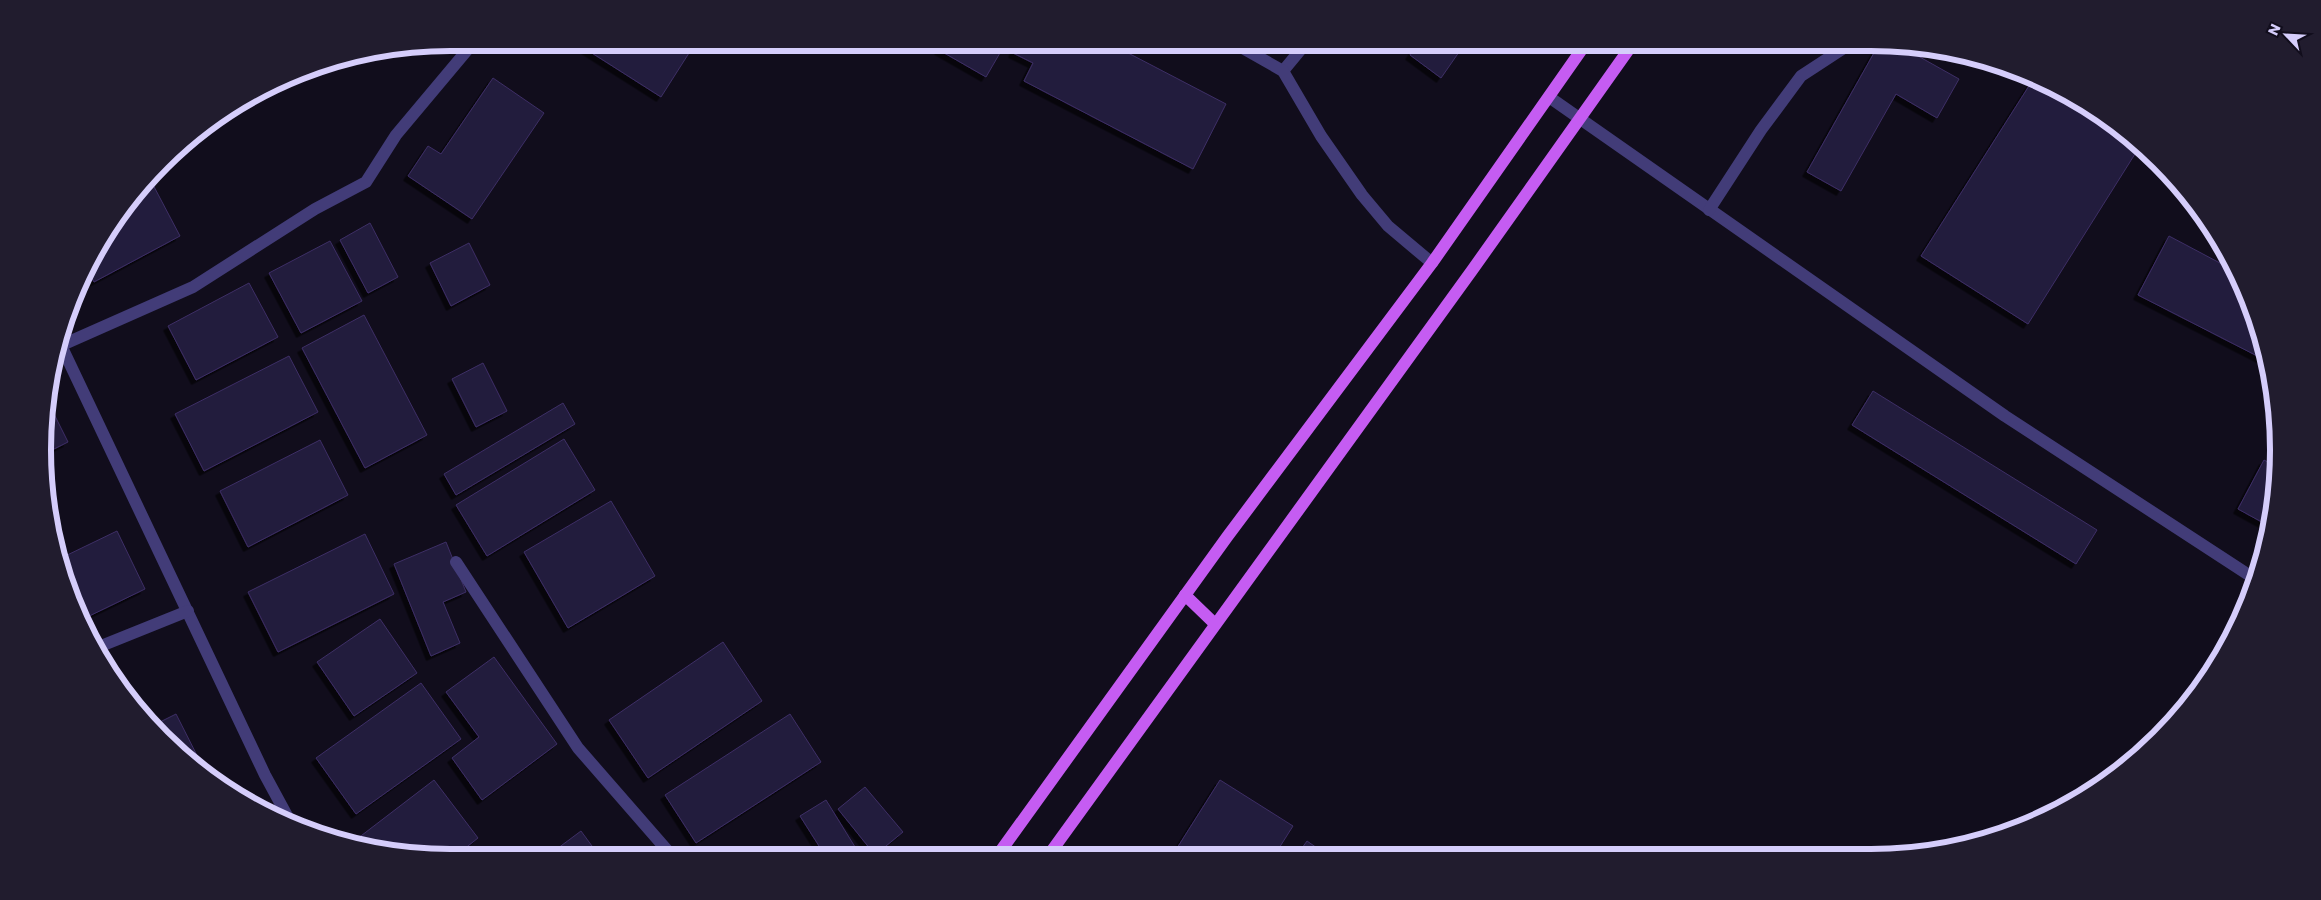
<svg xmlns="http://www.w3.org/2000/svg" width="2321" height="900" viewBox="0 0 2321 900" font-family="Poppins,sans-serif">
	<defs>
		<filter id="shadow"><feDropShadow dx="-4.5" dy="4.5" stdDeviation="0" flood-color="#0009"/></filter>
	</defs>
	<rect width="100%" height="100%" fill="#110d1c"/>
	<g fill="#241b3c" stroke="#3d2f66" filter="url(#shadow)">
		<polygon points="588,42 696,42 661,97 584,48"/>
		<polygon points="943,42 998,42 1004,46 986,77 939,50"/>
		<polygon points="1018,42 1091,42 1094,44 1107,42 1226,104 1193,169 1024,81 1033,63 1013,53"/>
		<polygon points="1419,42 1466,42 1441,78 1410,55"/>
		<polygon points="1879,44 1902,47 1959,79 1937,118 1896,94 1841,191 1807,172"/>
		<polygon points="493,78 544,113 472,219 408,176 428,146 441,154"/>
		<polygon points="2034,78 2051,85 2119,127 2140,146 2028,324 1921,256"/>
		<polygon points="151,181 180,236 94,282 87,269 97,247"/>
		<polygon points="370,223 398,277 368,293 340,240"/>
		<polygon points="2169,236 2235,271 2257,319 2267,361 2138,295"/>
		<polygon points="330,241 362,301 301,333 269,273"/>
		<polygon points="469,243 490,285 451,306 430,263"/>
		<polygon points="249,283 278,337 196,380 168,326"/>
		<polygon points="364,315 427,435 365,468 302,348"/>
		<polygon points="289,356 318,412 204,471 175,414"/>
		<polygon points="483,363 507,411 476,427 452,379"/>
		<polygon points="1873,391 2097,530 2076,564 1852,425"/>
		<polygon points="46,398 68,442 48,452"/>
		<polygon points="563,403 575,424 456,495 444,474"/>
		<polygon points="564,439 595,490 487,556 456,505"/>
		<polygon points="320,440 348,495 248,547 220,491"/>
		<polygon points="2264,460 2277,467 2269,526 2238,509"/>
		<polygon points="611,501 655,576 568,628 524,552"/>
		<polygon points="117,531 145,589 81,620 74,606 59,559"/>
		<polygon points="365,534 394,594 278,652 248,592"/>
		<polygon points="446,542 466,592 443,602 460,643 431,656 394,564"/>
		<polygon points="380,619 417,673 354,716 317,662"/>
		<polygon points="723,642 762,701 648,778 609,720"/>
		<polygon points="494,657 557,744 482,800 452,758 479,737 446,692"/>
		<polygon points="421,683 461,739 356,814 316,758"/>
		<polygon points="176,714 208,777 156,724"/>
		<polygon points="790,714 821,762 696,843 665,795"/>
		<polygon points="434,780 478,838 454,857 356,845 353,842"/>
		<polygon points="1220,780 1293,826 1274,856 1172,856"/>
		<polygon points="865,787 903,832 875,855 838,809"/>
		<polygon points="826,800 860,855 858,857 826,857 800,816"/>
		<polygon points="581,831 600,857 546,857"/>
		<polygon points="1307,841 1327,855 1297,855"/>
	</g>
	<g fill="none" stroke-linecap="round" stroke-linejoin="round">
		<g stroke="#423c78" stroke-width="12">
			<polyline points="1283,71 1307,42"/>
			<polyline points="1549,97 2005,416 2255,579"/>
			<polyline points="1709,210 1761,130 1801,76 1853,42"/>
			<polyline points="456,562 578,748 673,857"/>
		</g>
		<g stroke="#423c78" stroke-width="12">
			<polyline points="1223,42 1241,47 1283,71 1321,136 1362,195 1388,226 1432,263"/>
			<polyline points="59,341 265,775 291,823"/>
			<polyline points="62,345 193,287 315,209 366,182 396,135 474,42"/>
			<polyline points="96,648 188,611"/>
		</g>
		<g stroke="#c55cf2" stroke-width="12">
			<polyline points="1185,595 1215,624"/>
			<polyline points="997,856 1227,537 1432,263 1587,42"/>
			<polyline points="1048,856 1473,269 1634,42"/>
		</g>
	</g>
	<path d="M0 0H2321V900H0ZM450 51H1871A399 399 0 0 1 2270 450V450A399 399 0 0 1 1871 849H450A399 399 0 0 1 51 450V450A399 399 0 0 1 450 51Z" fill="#211c2e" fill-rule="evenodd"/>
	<path fill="none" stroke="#d5cdfb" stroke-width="6" d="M450 51H1871A399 399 0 0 1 2270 450V450A399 399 0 0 1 1871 849H450A399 399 0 0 1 51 450V450A399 399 0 0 1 450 51Z"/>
	<g transform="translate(2286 35) rotate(295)" stroke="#110d1c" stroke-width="4" paint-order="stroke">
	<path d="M0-4L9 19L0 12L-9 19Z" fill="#d5cdfb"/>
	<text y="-8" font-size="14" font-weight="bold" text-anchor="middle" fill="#d5cdfb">N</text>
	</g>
</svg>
